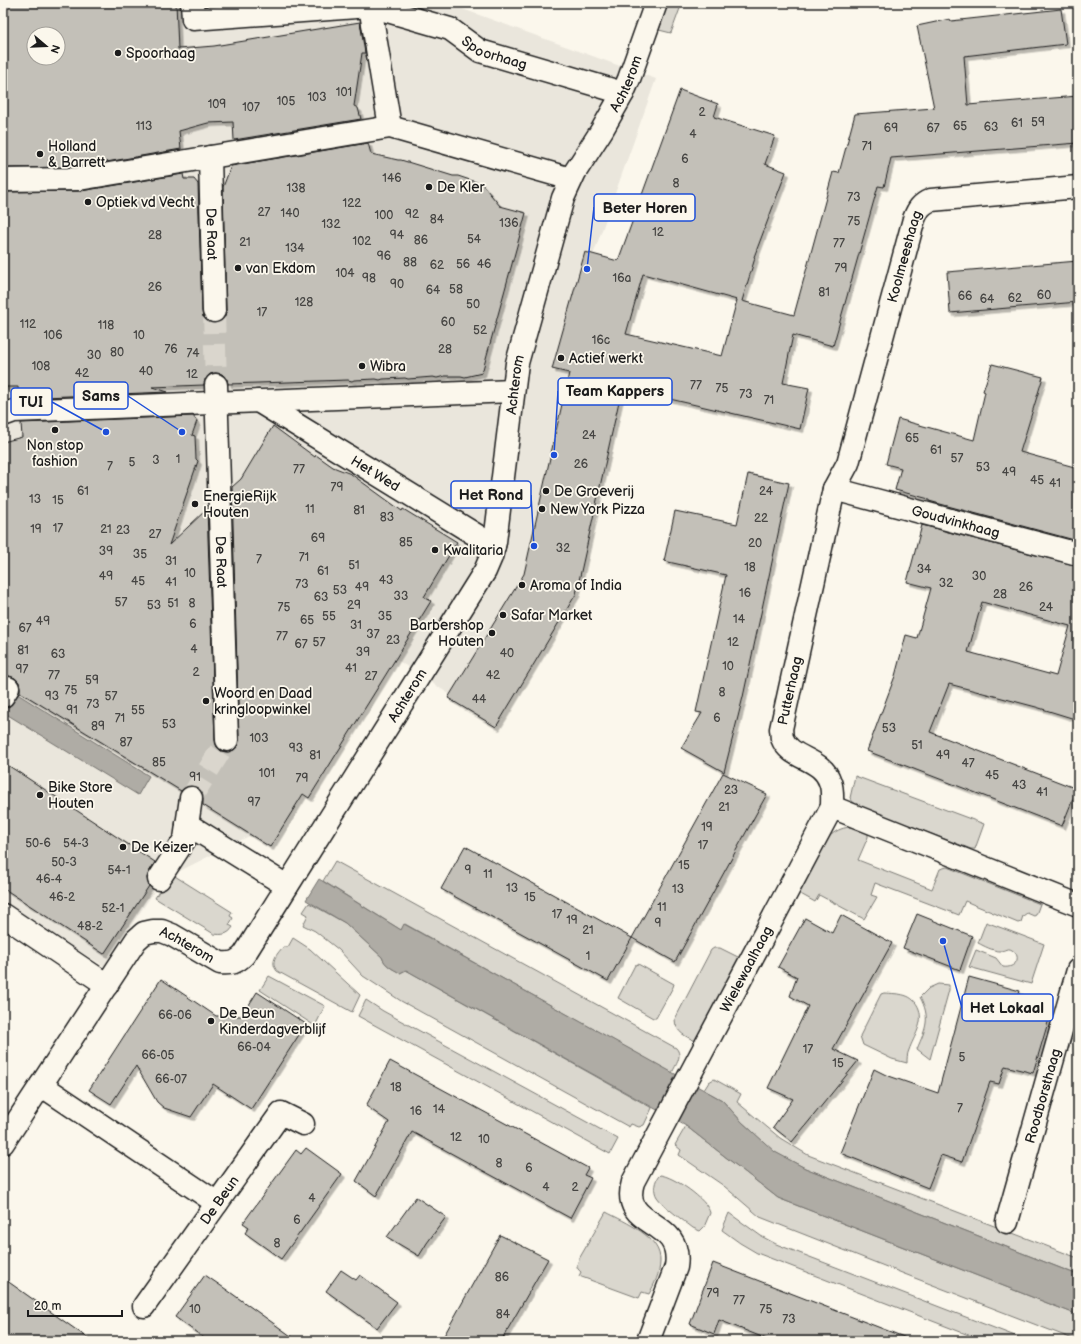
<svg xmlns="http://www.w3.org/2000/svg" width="1081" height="1344" viewBox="0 0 1081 1344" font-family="'Balsamiq Sans',sans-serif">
	<defs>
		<filter id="shadow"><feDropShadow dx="3.5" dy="3.5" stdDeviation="0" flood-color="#0004"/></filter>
	</defs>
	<rect width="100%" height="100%" fill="#fbf7ec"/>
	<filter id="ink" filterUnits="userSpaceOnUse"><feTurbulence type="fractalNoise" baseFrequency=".025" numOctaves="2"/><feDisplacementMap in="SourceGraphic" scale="8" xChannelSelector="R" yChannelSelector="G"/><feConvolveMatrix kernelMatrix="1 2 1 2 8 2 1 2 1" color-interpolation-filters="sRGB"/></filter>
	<g filter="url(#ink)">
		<path fill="#eae6dc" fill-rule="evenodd" d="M3 3H446L656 79 592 258 557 559 469 707 371 643 257 832 162 880 104 966 3 905ZM34 34H58V58H34Z"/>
		<g fill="#dad7ce" stroke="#7b7a75">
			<polygon points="668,3 682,3 671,33 659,30"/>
			<polygon points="855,776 984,824 975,849 971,849 858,806 853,802 850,798"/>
			<path d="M850 827 858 828 868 832V837L858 860 932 889 940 869 947 867 1040 904 1036 915 1034 916 1027 913 1023 916 1021 922 1018 923 965 901 959 915 875 883 871 895 877 897 864 919 819 895 815 902 797 892 829 837C835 831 841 828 850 827Z"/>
			<path d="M335 861 676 1048C683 1056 676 1064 672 1073L405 924 401 930 323 881Z"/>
			<path d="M170 873 232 912 230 916 233 918 229 925 233 927C228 935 222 935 214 934L155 898Z"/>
			<path d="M309 903 345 923 382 957C385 966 393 969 400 973L406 970 652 1108 644 1125 639 1127 631 1124 629 1127 401 1001 363 976 339 950 315 931 303 925 308 915 303 912Z"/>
			<path d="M986 922 1044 944 1031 984 969 967 976 950 996 958 1003 967C1015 969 1023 957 1012 950 1007 947 1005 951 1000 951 993 951 984 946 978 943Z"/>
			<path d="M293 938 310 949 360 995 352 1012 277 971C270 962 276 955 283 947H288Z"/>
			<path d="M714 948H720L742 959 698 1042C687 1037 675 1033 675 1019L711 950Z"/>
			<polygon points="638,964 674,984 673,987 656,1018 653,1018 618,998 635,965"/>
			<polygon points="269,976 325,1006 315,1026 260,990"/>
			<path d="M938 984 949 985V990L930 1059 917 1049C926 1028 931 1018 920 997L929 988Z"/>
			<path d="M884 993C899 994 913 993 919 1009 924 1024 914 1036 909 1050 907 1054 907 1059 907 1063L892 1059 863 1045 860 1036 881 994Z"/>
			<polygon points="366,1000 383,1011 618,1139 610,1154 358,1016"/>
			<polygon points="714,1079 741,1094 737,1102 780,1138 808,1155 1078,1258 1078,1275 805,1168 774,1152 742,1122 722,1100 704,1090 709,1082"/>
			<polygon points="686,1126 778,1198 1078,1315 1078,1341 907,1275 760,1217 724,1186 679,1155 681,1150 675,1145"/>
			<path d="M660 1175C673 1176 708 1200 710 1213L704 1227 700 1231 693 1228C684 1221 663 1206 657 1197 653 1191 654 1180 660 1175Z"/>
			<path d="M606 1212C625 1222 662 1237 660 1262 660 1273 654 1285 649 1294L642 1292 639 1298 579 1276 581 1272C575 1267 577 1265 579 1259Z"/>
			<polygon points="729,1213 761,1236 776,1244 1028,1341 984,1341 757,1253 740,1243 722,1230"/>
		</g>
		<g fill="#afaca5" stroke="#74726e">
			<polygon points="3,685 149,776 138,795 3,712"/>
			<path d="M319 879 401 930 404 924 722 1100 742 1122 775 1152 805 1168 1078 1275V1315L778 1198 686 1126 406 970 400 973C393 969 385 966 382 957L345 923 306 900Z"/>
		</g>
		<g fill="#c3c0b8" stroke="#1c1c1c" fill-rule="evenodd" filter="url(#shadow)">
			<path d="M3 3H176L178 49 214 46 360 22 365 53H362L354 106 358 108 361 119 234 140 233 122 208 123 179 131 181 149 78 167 3 168ZM34 34H58V58H34Z"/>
			<path d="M1061 9 1066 44 964 56 968 105 1078 96V143L891 158 884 187 878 186 833 346 793 335 783 383 809 388 800 429 622 388 576 594 496 727 448 698 524 574 569 373 552 369 585 252 618 261 680 90 718 104 714 117 775 136 765 164 786 172 754 257 755 258 742 301 794 315 833 172 839 173 855 114 934 108 917 26 950 19 951 21ZM643 274 737 300 722 356 626 334Z"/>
			<polygon points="368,143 371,154 398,160 401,160 453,176 458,176 482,184 500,206 526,213 482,373 465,377 461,376 445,376 437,378 433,377 408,379 405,378 383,379 380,380 376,379 354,380 352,381 348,380 228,384 227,379 222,374 215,373 210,374 205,379 204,385 152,387 168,392 19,398 18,387 3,387 3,192 81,191 183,174 184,179 194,179 198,184 202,311 203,317 208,322 215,323 220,322 225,317 226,311 223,187 231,166"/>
			<polygon points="1078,261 1078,302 950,313 947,272"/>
			<polygon points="992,364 1043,377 1020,452 1078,468 1078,541 929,501 929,499 895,490 901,468 886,464 898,419 974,440 985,392 983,391"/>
			<polygon points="193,416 197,421 192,435 195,436 196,459 198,461 169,545 207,509 215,740 217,747 221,751 228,752 234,750 238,746 239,740 232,487 241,479 273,426 315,457 316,455 333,467 351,474 402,511 403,509 457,542 424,597 431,601 385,676 309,798 303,794 270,847 203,805 203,794 198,788 193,786 187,786 181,791 20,692 20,688 19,682 15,678 9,676 3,677 3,442 22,437 21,423"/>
			<polygon points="748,474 789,483 743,697 724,772 681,748 702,713 696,712 726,575 664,561 675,511 737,524"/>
			<path d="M922 525 1078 566V720L1036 707 949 684 930 732 1077 789 1062 826 867 751 895 676 906 635 917 638 931 588 907 582ZM982 602 1070 626 1056 676 968 652Z"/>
			<polygon points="3,762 155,862 149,872 147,878 149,886 104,954 3,888"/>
			<polygon points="723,773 767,794 675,962 632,938"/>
			<polygon points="465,846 565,901 564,902 565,901 632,938 608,981 441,889"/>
			<polygon points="917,914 972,936 960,970 903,948"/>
			<polygon points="841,915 892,943 833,1049 858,1061 792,1142 773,1127 793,1099 768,1088 808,1006 790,996 797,977 778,967 805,918 832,933"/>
			<polygon points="969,977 1020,991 1014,1008 1049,1019 1033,1073 1005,1066 999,1084 990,1082 962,1162 941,1155 928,1188 840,1153 874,1069 886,1075 938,1093"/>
			<polygon points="161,979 216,1016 242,1016 257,992 306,1024 251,1109 213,1084 191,1117 164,1108 157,1102 136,1066 111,1104 89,1090"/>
			<polygon points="390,1061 588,1168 584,1175 591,1178 570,1218 412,1132 376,1196 356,1181 389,1122 366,1106"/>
			<polygon points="306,1148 342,1174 281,1259 245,1233 249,1227 243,1223 296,1150 301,1154"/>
			<polygon points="416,1197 446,1217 427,1243 419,1256 387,1237"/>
			<polygon points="500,1235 548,1259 501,1341 441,1341"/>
			<polygon points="713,1263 909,1339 909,1341 772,1341 719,1320 714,1334 690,1324"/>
			<polygon points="341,1270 356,1280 360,1275 397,1302 377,1328 326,1291"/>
			<polygon points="205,1275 227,1290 298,1341 208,1341 175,1317"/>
			<polygon points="3,1278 51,1312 92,1341 3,1341"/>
		</g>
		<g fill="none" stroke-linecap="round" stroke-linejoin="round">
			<g stroke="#dad6cd" stroke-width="22" stroke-dasharray="22 11" stroke-linecap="butt">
				<polyline points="214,311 216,385"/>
				<polyline points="191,798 227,740"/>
			</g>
			<defs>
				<g id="minor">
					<path id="s1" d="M192 3 193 19 370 6 450 29 480 51 623 93"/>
					<polyline points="370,6 390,127"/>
					<path id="s2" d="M210 157 214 311"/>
					<polyline points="3,180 79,179 390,127 571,179"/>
					<path id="s3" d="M216 385 227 740"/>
					<path id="s4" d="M258 401 494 546"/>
					<polyline points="3,415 14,411 513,391"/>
					<path id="s5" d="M834 489 1078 554"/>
					<polyline points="3,696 8,688"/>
					<polyline points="832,807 1078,905"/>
					<polyline points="187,824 287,886"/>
					<polyline points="159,879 185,839 191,798"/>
					<polyline points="3,915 107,985"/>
					<polyline points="41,1085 217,1203"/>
					<path id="s6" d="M3 1143 136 940 144 933 153 931H162L172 935 220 963C231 964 236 963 244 955L485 571 491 557 495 542 517 363 563 198 575 172 602 130 623 93 629 79 656 3"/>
					<path id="s7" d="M1007 1222 1078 970"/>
					<path id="s8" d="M144 1306 281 1113 303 1124"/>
					<path id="s9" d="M648 1341 676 1267C684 1216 619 1230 633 1182L832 807C832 798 833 789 830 782 822 757 790 760 782 738 781 736 782 732 781 729L834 489 848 463 914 219C918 209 921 204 931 200L1078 187"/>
				</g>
			</defs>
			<use href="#minor" stroke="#1c1c1c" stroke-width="25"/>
			<use href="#minor" stroke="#fbf7ec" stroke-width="22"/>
		</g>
	</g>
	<g fill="#1c1c1c" stroke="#fbf7ec" stroke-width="1.5">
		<circle cx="118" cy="53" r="4"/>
		<circle cx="40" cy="154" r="4"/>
		<circle cx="429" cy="187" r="4"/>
		<circle cx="88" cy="202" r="4"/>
		<circle cx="238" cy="268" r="4"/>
		<circle cx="561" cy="358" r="4"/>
		<circle cx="362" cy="366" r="4"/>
		<circle cx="55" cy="430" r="4"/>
		<circle cx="546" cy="491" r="4"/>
		<circle cx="195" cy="504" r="4"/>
		<circle cx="542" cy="509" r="4"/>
		<circle cx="435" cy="550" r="4"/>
		<circle cx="522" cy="585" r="4"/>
		<circle cx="503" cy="615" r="4"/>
		<circle cx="492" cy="633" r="4"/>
		<circle cx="206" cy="701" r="4"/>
		<circle cx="40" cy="795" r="4"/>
		<circle cx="123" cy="847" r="4"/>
		<circle cx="211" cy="1021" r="4"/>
	</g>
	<g text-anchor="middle" stroke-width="3.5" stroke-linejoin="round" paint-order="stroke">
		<g font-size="12" fill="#464543">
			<text x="344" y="96">101</text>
			<text x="317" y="101">103</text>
			<text x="286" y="105">105</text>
			<text x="217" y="108">109</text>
			<text x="251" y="111">107</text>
			<text x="702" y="116">2</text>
			<text x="1038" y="126">59</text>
			<text x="1017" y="127">61</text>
			<text x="144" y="130">113</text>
			<text x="960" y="130">65</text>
			<text x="991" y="131">63</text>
			<text x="891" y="132">69</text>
			<text x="933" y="132">67</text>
			<text x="693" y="138">4</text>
			<text x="867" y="150">71</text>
			<text x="685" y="163">6</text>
			<text x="392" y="182">146</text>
			<text x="676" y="187">8</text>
			<text x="296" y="192">138</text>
			<text x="854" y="201">73</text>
			<text x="352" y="207">122</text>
			<text x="264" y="216">27</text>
			<text x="290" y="217">140</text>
			<text x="412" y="218">92</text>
			<text x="384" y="219">100</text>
			<text x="437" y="223">84</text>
			<text x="854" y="225">75</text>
			<text x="509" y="227">136</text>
			<text x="331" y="228">132</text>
			<text x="658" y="236">12</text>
			<text x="155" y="239">28</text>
			<text x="397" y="239">94</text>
			<text x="474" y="243">54</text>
			<text x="421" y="244">86</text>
			<text x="362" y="245">102</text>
			<text x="245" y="246">21</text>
			<text x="839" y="247">77</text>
			<text x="295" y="252">134</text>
			<text x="384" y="260">96</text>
			<text x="410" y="266">88</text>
			<text x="463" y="268">56</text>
			<text x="484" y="268">46</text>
			<text x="437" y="269">62</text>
			<text x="841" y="272">79</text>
			<text x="345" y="277">104</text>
			<text x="369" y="282">98</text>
			<text x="622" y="282">16a</text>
			<text x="397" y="288">90</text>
			<text x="155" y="291">26</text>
			<text x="456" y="293">58</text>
			<text x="433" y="294">64</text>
			<text x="824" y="296">81</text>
			<text x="1044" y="299">60</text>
			<text x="965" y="300">66</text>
			<text x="1015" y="302">62</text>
			<text x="987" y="303">64</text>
			<text x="304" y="306">128</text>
			<text x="473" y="308">50</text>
			<text x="262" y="316">17</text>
			<text x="448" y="326">60</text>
			<text x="28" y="328">112</text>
			<text x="106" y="329">118</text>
			<text x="480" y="334">52</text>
			<text x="53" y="339">106</text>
			<text x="139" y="339">10</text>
			<text x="601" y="344">16c</text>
			<text x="171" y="353">76</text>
			<text x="445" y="353">28</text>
			<text x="117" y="356">80</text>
			<text x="193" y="357">74</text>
			<text x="94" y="359">30</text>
			<text x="41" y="370">108</text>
			<text x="146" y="375">40</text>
			<text x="82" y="377">42</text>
			<text x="192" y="378">12</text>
			<text x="696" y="389">77</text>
			<text x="722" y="392">75</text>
			<text x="746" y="398">73</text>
			<text x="769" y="404">71</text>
			<text x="589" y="439">24</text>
			<text x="912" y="442">65</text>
			<text x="936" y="454">61</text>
			<text x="957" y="462">57</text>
			<text x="178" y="463">1</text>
			<text x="156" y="464">3</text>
			<text x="132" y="466">5</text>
			<text x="581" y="468">26</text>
			<text x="110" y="470">7</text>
			<text x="983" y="471">53</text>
			<text x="299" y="473">77</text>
			<text x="1009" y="476">49</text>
			<text x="1037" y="484">45</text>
			<text x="1055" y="487">41</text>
			<text x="337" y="491">79</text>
			<text x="83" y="495">61</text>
			<text x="766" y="495">24</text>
			<text x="35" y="503">13</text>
			<text x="58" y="504">15</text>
			<text x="310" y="513">11</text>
			<text x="359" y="514">81</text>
			<text x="387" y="521">83</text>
			<text x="761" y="522">22</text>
			<text x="58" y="532">17</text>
			<text x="36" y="533">19</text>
			<text x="106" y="533">21</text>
			<text x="123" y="534">23</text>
			<text x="155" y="538">27</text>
			<text x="318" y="542">69</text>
			<text x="406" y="546">85</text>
			<text x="755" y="547">20</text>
			<text x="563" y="552">32</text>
			<text x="106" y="555">39</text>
			<text x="140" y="558">35</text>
			<text x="304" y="561">71</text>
			<text x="259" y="563">7</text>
			<text x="171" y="565">31</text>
			<text x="354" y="569">51</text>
			<text x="750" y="571">18</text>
			<text x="924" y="573">34</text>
			<text x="323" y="575">61</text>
			<text x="190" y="577">10</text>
			<text x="106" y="580">49</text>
			<text x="979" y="580">30</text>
			<text x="386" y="584">43</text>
			<text x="138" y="585">45</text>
			<text x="171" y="586">41</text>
			<text x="946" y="587">32</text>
			<text x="302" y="588">73</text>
			<text x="362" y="591">49</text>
			<text x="1026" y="591">26</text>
			<text x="340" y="594">53</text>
			<text x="745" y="597">16</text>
			<text x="1000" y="598">28</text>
			<text x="401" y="600">33</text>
			<text x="321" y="601">63</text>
			<text x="121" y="606">57</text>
			<text x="173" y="607">51</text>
			<text x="192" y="607">8</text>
			<text x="154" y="609">53</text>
			<text x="354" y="609">29</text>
			<text x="284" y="611">75</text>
			<text x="1046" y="611">24</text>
			<text x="329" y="620">55</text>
			<text x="385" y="620">35</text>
			<text x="739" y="623">14</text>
			<text x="307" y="624">65</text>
			<text x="43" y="625">49</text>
			<text x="193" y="628">6</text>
			<text x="356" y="629">31</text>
			<text x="25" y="632">67</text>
			<text x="373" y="638">37</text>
			<text x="282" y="640">77</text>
			<text x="393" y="644">23</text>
			<text x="319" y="646">57</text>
			<text x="733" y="646">12</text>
			<text x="301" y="648">67</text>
			<text x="194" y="653">4</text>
			<text x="23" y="654">81</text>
			<text x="363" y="656">39</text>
			<text x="507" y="657">40</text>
			<text x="58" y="658">63</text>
			<text x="728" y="670">10</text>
			<text x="351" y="672">41</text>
			<text x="22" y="673">97</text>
			<text x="196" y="676">2</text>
			<text x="54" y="679">77</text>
			<text x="493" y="679">42</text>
			<text x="371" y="680">27</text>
			<text x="92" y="684">59</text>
			<text x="71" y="694">75</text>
			<text x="722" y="696">8</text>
			<text x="52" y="700">93</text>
			<text x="111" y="700">57</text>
			<text x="479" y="703">44</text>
			<text x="93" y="708">73</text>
			<text x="72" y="714">91</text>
			<text x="138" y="714">55</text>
			<text x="120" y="722">71</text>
			<text x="717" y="722">6</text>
			<text x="169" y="728">53</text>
			<text x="98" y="730">89</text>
			<text x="889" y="732">53</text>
			<text x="259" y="742">103</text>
			<text x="126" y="746">87</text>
			<text x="917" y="749">51</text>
			<text x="296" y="752">93</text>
			<text x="315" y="759">81</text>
			<text x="943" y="759">49</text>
			<text x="159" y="766">85</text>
			<text x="968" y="767">47</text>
			<text x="267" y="777">101</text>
			<text x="992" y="779">45</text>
			<text x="195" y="781">91</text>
			<text x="302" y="782">79</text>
			<text x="1019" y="789">43</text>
			<text x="731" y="794">23</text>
			<text x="1042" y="796">41</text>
			<text x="254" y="806">97</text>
			<text x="724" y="811">21</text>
			<text x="707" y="831">19</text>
			<text x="38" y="847">50-6</text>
			<text x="76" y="847">54-3</text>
			<text x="703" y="849">17</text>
			<text x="64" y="866">50-3</text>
			<text x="684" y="869">15</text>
			<text x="119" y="874">54-1</text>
			<text x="468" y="874">9</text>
			<text x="488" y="878">11</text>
			<text x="49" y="883">46-4</text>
			<text x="512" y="892">13</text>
			<text x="678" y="893">13</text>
			<text x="62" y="901">46-2</text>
			<text x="530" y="901">15</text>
			<text x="662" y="911">11</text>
			<text x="113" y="912">52-1</text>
			<text x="557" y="918">17</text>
			<text x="572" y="924">19</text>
			<text x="658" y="927">9</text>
			<text x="90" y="930">48-2</text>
			<text x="588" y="934">21</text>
			<text x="588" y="960">1</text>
			<text x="175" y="1019">66-06</text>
			<text x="254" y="1051">66-04</text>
			<text x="808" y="1053">17</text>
			<text x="158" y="1059">66-05</text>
			<text x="962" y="1061">5</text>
			<text x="838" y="1067">15</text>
			<text x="171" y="1083">66-07</text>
			<text x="396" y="1091">18</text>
			<text x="960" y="1112">7</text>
			<text x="439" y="1113">14</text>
			<text x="416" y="1115">16</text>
			<text x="456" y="1141">12</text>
			<text x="484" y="1143">10</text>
			<text x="499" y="1167">8</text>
			<text x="529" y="1172">6</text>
			<text x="546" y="1191">4</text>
			<text x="575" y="1191">2</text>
			<text x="312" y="1202">4</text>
			<text x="297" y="1224">6</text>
			<text x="277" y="1247">8</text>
			<text x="502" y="1281">86</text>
			<text x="713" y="1297">79</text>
			<text x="739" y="1304">77</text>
			<text x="195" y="1313">10</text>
			<text x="766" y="1313">75</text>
			<text x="503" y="1318">84</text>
			<text x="789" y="1323">73</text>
		</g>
		<g font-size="14" fill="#1c1c1c" stroke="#fbf7ec">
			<text dy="5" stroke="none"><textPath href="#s1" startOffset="328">Spoorhaag</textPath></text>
			<text dy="5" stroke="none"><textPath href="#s6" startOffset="1331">Achterom</textPath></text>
			<text dy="5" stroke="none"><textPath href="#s2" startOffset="77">De Raat</textPath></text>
			<text dy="5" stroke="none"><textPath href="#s9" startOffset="1198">Koolmeeshaag</textPath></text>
			<text dy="5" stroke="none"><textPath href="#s6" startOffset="1007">Achterom</textPath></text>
			<text dy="5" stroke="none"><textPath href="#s4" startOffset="138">Het Wed</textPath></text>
			<text dy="5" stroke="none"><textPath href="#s5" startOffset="126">Goudvinkhaag</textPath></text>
			<text dy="5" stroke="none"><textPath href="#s3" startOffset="177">De Raat</textPath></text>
			<text dy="5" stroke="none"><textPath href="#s9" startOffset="748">Putterhaag</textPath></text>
			<text dy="5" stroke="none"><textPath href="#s6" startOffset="671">Achterom</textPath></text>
			<text dy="5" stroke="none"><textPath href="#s6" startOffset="300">Achterom</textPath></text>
			<text dy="5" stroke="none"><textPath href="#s9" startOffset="424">Wielewaalhaag</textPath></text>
			<text dy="5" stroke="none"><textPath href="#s7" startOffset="131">Roodborsthaag</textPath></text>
			<text dy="5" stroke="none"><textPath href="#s8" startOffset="130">De Beun</textPath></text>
		</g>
		<g font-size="14" fill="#1c1c1c" stroke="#fbf7ec" text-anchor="start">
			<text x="126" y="58">Spoorhaag</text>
			<text x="48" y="151">Holland<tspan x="48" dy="16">&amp; Barrett</tspan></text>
			<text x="437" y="192">De Kler</text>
			<text x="96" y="207">Optiek vd Vecht</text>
			<text x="246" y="273">van Ekdom</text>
			<text x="569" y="363">Actief werkt</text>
			<text x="370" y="371">Wibra</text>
			<text x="55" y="450" text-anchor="middle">Non stop<tspan x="55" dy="16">fashion</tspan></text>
			<text x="554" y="496">De Groeverij</text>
			<text x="203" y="501">EnergieRijk<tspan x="203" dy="16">Houten</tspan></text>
			<text x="550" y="514">New York Pizza</text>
			<text x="443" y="555">Kwalitaria</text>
			<text x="530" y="590">Aroma of India</text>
			<text x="511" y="620">Safar Market</text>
			<text x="484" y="630" text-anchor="end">Barbershop<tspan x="484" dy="16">Houten</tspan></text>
			<text x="214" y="698">Woord en Daad<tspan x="214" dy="16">kringloopwinkel</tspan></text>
			<text x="48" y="792">Bike Store<tspan x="48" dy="16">Houten</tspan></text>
			<text x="131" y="852">De Keizer</text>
			<text x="219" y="1018">De Beun<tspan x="219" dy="16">Kinderdagverblijf</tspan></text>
		</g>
	</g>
	<path fill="none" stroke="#1d4ed8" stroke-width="1.5" d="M587 269L594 207M554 455L558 391M182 432L128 396M106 432L52 402M534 546L531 495M943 941L962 1008"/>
	<g fill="#1d4ed8" stroke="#fbf7ec" stroke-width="1.5">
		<circle cx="587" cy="269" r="4"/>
		<circle cx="554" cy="455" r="4"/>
		<circle cx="182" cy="432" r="4"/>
		<circle cx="106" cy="432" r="4"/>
		<circle cx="534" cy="546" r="4"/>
		<circle cx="943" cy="941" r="4"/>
	</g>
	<g fill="#fbf7ec" stroke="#1d4ed8" stroke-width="1.5">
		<rect x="594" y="194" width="101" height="27" rx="4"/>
		<rect x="558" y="378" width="114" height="27" rx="4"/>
		<rect x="74" y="382" width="54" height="27" rx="4"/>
		<rect x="11" y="388" width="41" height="27" rx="4"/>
		<rect x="451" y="481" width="80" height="27" rx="4"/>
		<rect x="962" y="994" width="91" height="27" rx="4"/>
	</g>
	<g font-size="15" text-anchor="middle" font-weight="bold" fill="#1c1c1c">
		<text x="645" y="213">Beter Horen</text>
		<text x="615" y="396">Team Kappers</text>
		<text x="101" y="401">Sams</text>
		<text x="31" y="407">TUI</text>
		<text x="491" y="500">Het Rond</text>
		<text x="1007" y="1013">Het Lokaal</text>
	</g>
	<rect width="1081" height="1344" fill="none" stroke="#fbf7ec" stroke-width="16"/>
	<rect x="8" y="8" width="1065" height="1328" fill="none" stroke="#1c1c1c" stroke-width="1.5" filter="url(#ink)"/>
	<g transform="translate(46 46) rotate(109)"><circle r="19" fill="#fbf7ec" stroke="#a29f99"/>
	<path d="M0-3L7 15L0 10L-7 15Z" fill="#1c1c1c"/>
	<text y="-6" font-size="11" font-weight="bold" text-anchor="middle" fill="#1c1c1c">N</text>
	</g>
	<path d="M28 1310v6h94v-6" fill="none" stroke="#1c1c1c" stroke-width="2"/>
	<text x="34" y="1310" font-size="12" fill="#1c1c1c" stroke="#fbf7ec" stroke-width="3" paint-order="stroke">20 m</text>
</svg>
